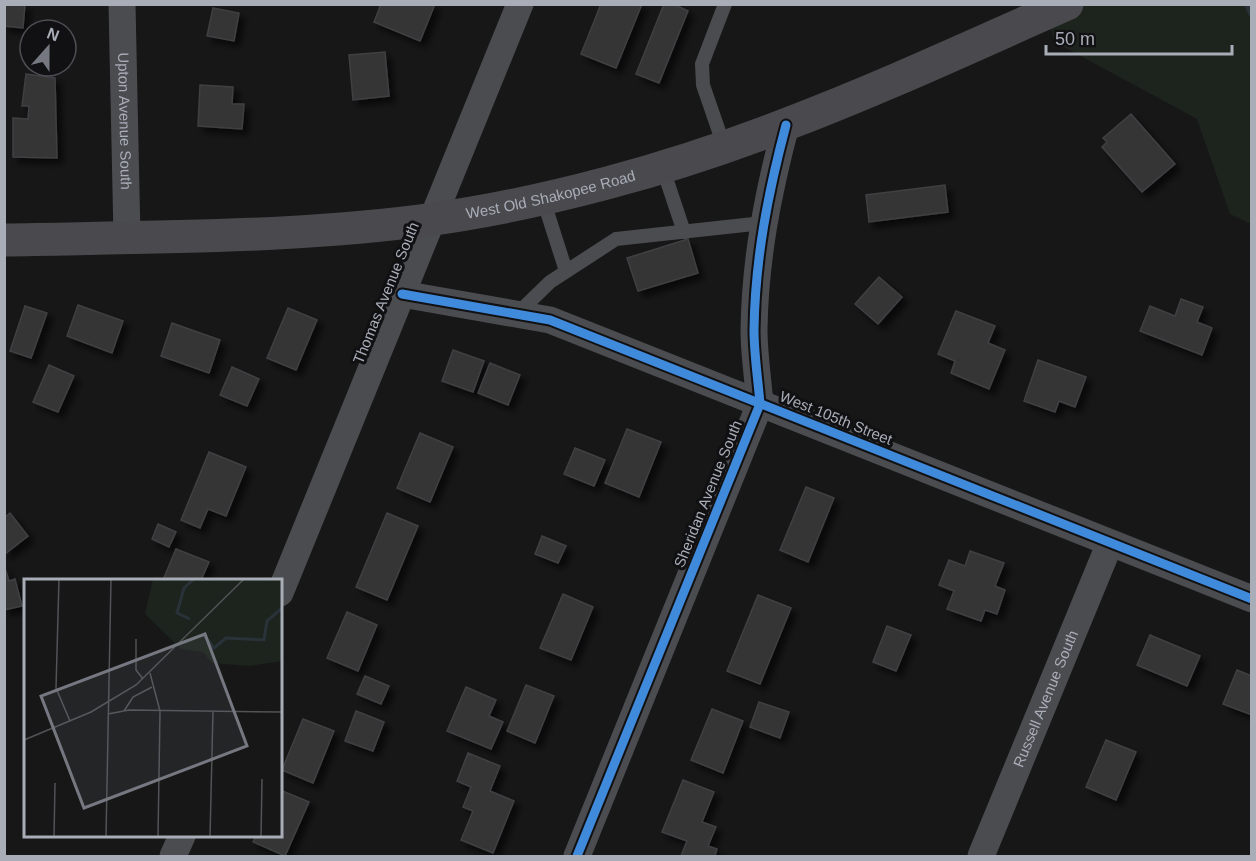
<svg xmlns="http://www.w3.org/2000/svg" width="1256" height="861" viewBox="0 0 1256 861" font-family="Arial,sans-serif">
	<defs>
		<filter id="shadow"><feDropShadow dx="5.5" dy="5.5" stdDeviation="3" flood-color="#0009"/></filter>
	</defs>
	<rect width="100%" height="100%" fill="#171717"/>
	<polygon fill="#1d241e" points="1043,5 1251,5 1251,224 1230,214 1197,119 1055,42"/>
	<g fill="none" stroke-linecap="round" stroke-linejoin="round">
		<polyline stroke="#2a3239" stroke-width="8" points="1248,4 1252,13"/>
	</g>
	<g fill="#353536" stroke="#3f4043" stroke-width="1.5" filter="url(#shadow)">
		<polygon points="4,4 25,4 23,28 4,26"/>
		<polygon points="381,4 435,4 420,41 374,22"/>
		<polygon points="601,4 642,4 616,68 581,54"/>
		<polygon points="664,4 673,4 688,11 659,83 636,74"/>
		<polygon points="213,8 239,13 234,41 207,36"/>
		<polygon points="385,52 389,96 353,100 349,55"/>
		<polygon points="26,74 55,78 57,158 13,157 13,118 28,119 29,106 22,106"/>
		<polygon points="200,85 233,87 232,104 244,104 242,129 198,126"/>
		<polygon points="1131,114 1175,164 1142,192 1102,147 1107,142 1103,138"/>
		<polygon points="945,185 948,212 869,222 866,195"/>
		<polygon points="688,239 698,273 638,291 627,258"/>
		<polygon points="879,277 902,297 878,324 855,304"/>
		<polygon points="1181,299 1203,307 1197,322 1212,328 1202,355 1140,331 1150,306 1175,316"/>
		<polygon points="78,305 123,321 112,353 67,336"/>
		<polygon points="25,306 47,313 31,358 10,351"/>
		<polygon points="288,308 317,320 296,370 267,358"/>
		<polygon points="956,311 995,326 988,343 1005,350 989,389 951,373 955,361 938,354"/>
		<polygon points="172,323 220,340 209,373 161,356"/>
		<polygon points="453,350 484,361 473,392 442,381"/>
		<polygon points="1038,360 1086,377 1075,407 1059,401 1055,412 1024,401"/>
		<polygon points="490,363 520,375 508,405 478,393"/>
		<polygon points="49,365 74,376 58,412 33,402"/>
		<polygon points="232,367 259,379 247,406 220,395"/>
		<polygon points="627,429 661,442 639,497 605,483"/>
		<polygon points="420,433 453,447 430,502 397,488"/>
		<polygon points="575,448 605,460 594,486 564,474"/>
		<polygon points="209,452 246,467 226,516 208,509 200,528 181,520"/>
		<polygon points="806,487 834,498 808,562 780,550"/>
		<polygon points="10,513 28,536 5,554 4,518"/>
		<polygon points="387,513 418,526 387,600 356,587"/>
		<polygon points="158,524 176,532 169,547 152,539"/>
		<polygon points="542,536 566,546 558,563 535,554"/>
		<polygon points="176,549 209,562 201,580 163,580"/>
		<polygon points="970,551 1004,563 995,586 1005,590 997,614 985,610 981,621 947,609 954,591 939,585 949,560 965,566"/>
		<polygon points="4,565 9,581 15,579 22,606 4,610"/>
		<polygon points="563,594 593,607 571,660 540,648"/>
		<polygon points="758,595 791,608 760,684 727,671"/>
		<polygon points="347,612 377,625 358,671 327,658"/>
		<polygon points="887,626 911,635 896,671 873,662"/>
		<polygon points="1150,635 1200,656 1187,686 1137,665"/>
		<polygon points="1237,670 1252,676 1252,715 1223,704"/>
		<polygon points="365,676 389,686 381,704 357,694"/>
		<polygon points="526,685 554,696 535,743 507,731"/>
		<polygon points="466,687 496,700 489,716 503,722 491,749 447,731"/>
		<polygon points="759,702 789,712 780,738 750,727"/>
		<polygon points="712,709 743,721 723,773 691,760"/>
		<polygon points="356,711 384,722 373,751 345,741"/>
		<polygon points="303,719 334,731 313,783 282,770"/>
		<polygon points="1106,740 1136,752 1116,800 1086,787"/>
		<polygon points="468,753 500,766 490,791 514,801 493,853 461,840 473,811 463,807 471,787 457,781"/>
		<polygon points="683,780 714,792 702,822 716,827 708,846 717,849 715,856 681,856 687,841 662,832"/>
		<polygon points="280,790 309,802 285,856 253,842 256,836 280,836"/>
	</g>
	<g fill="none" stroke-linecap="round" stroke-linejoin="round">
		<g stroke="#4b4c50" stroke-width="14">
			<polyline points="724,146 703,85 702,64 725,4"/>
			<polyline points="662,166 684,232"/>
			<polyline points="543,199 566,271"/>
			<polyline points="517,314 550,282 616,239 763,223"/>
		</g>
		<g stroke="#4b4c50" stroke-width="27">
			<path id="s1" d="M122 4 127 237"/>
			<polyline points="402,294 550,320 1252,599"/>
			<polyline points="280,593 520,4"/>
			<polyline points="173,856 182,836"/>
			<path d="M577 856 760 404C758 379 754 354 754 330 755 259 768 193 786 125"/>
			<path id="s2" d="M981 856 1110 543"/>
		</g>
		<path stroke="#4a4a4e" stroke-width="33" id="s3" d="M4 240C143 237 282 238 419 221 541 205 672 169 787 124 882 88 974 45 1067 4"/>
		<defs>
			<g id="cycleway">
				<polyline points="402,294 550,320 1252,599"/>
				<path d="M577 856 760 404C758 379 754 354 754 330 755 259 768 193 786 125"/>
			</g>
		</defs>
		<use href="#cycleway" stroke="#111113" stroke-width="13"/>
		<use href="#cycleway" stroke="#408adc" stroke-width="9"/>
	</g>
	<g text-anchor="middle" stroke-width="6" stroke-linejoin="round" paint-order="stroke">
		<g font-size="15" fill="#a8adb8" stroke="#111113">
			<text dy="5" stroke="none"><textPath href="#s1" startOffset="117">Upton Avenue South</textPath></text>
			<text dy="5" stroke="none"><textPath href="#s3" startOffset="550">West Old Shakopee Road</textPath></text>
			<text transform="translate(386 293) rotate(-68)" y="5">Thomas Avenue South</text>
			<text transform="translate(836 418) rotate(22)" y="5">West 105th Street</text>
			<text transform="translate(708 494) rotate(-68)" y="5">Sheridan Avenue South</text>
			<text dy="5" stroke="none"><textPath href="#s2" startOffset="170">Russell Avenue South</textPath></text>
		</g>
	</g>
	<g transform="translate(24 579)">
		<rect width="258" height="258" fill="#171717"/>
		<path d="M129 0H258V82L225 87 188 84 179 73 157 70 121 35Z" fill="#1d241e"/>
		<path fill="none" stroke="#2a3239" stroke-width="3" d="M166 40 153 34 160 9 170 0M179 55 190 69 202 59 240 61 243 42 258 29"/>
		<path fill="none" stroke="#515357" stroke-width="1.5" d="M35 0 32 109 46 142M112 60V91L119 100M126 94 136 132 134 258M100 132 109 118 128 108M84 135 105 131 258 133M0 161 67 133 112 106 220 0M30 258 31 204M82 258 87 0M186 258 189 132M237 258 238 200"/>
		<path fill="#757880" fill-opacity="0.15" stroke="#757880" stroke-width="3" d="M181 55 223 167 60 229 17 117Z"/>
		<rect width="258" height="258" fill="none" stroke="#a8adb8" stroke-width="3"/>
	</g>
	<rect width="1256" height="861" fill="none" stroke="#a8adb8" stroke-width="12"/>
	<g transform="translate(48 48) rotate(21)"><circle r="28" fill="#111113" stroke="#4d4f55" stroke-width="1.5"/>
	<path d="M0-4.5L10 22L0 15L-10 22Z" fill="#757880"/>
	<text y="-9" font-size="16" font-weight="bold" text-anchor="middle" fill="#a8adb8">N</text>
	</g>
	<path d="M1046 45v9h186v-9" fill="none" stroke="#a8adb8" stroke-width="3"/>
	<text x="1055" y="45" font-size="18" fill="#a8adb8" stroke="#111113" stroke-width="4.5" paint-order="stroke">50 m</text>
</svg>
